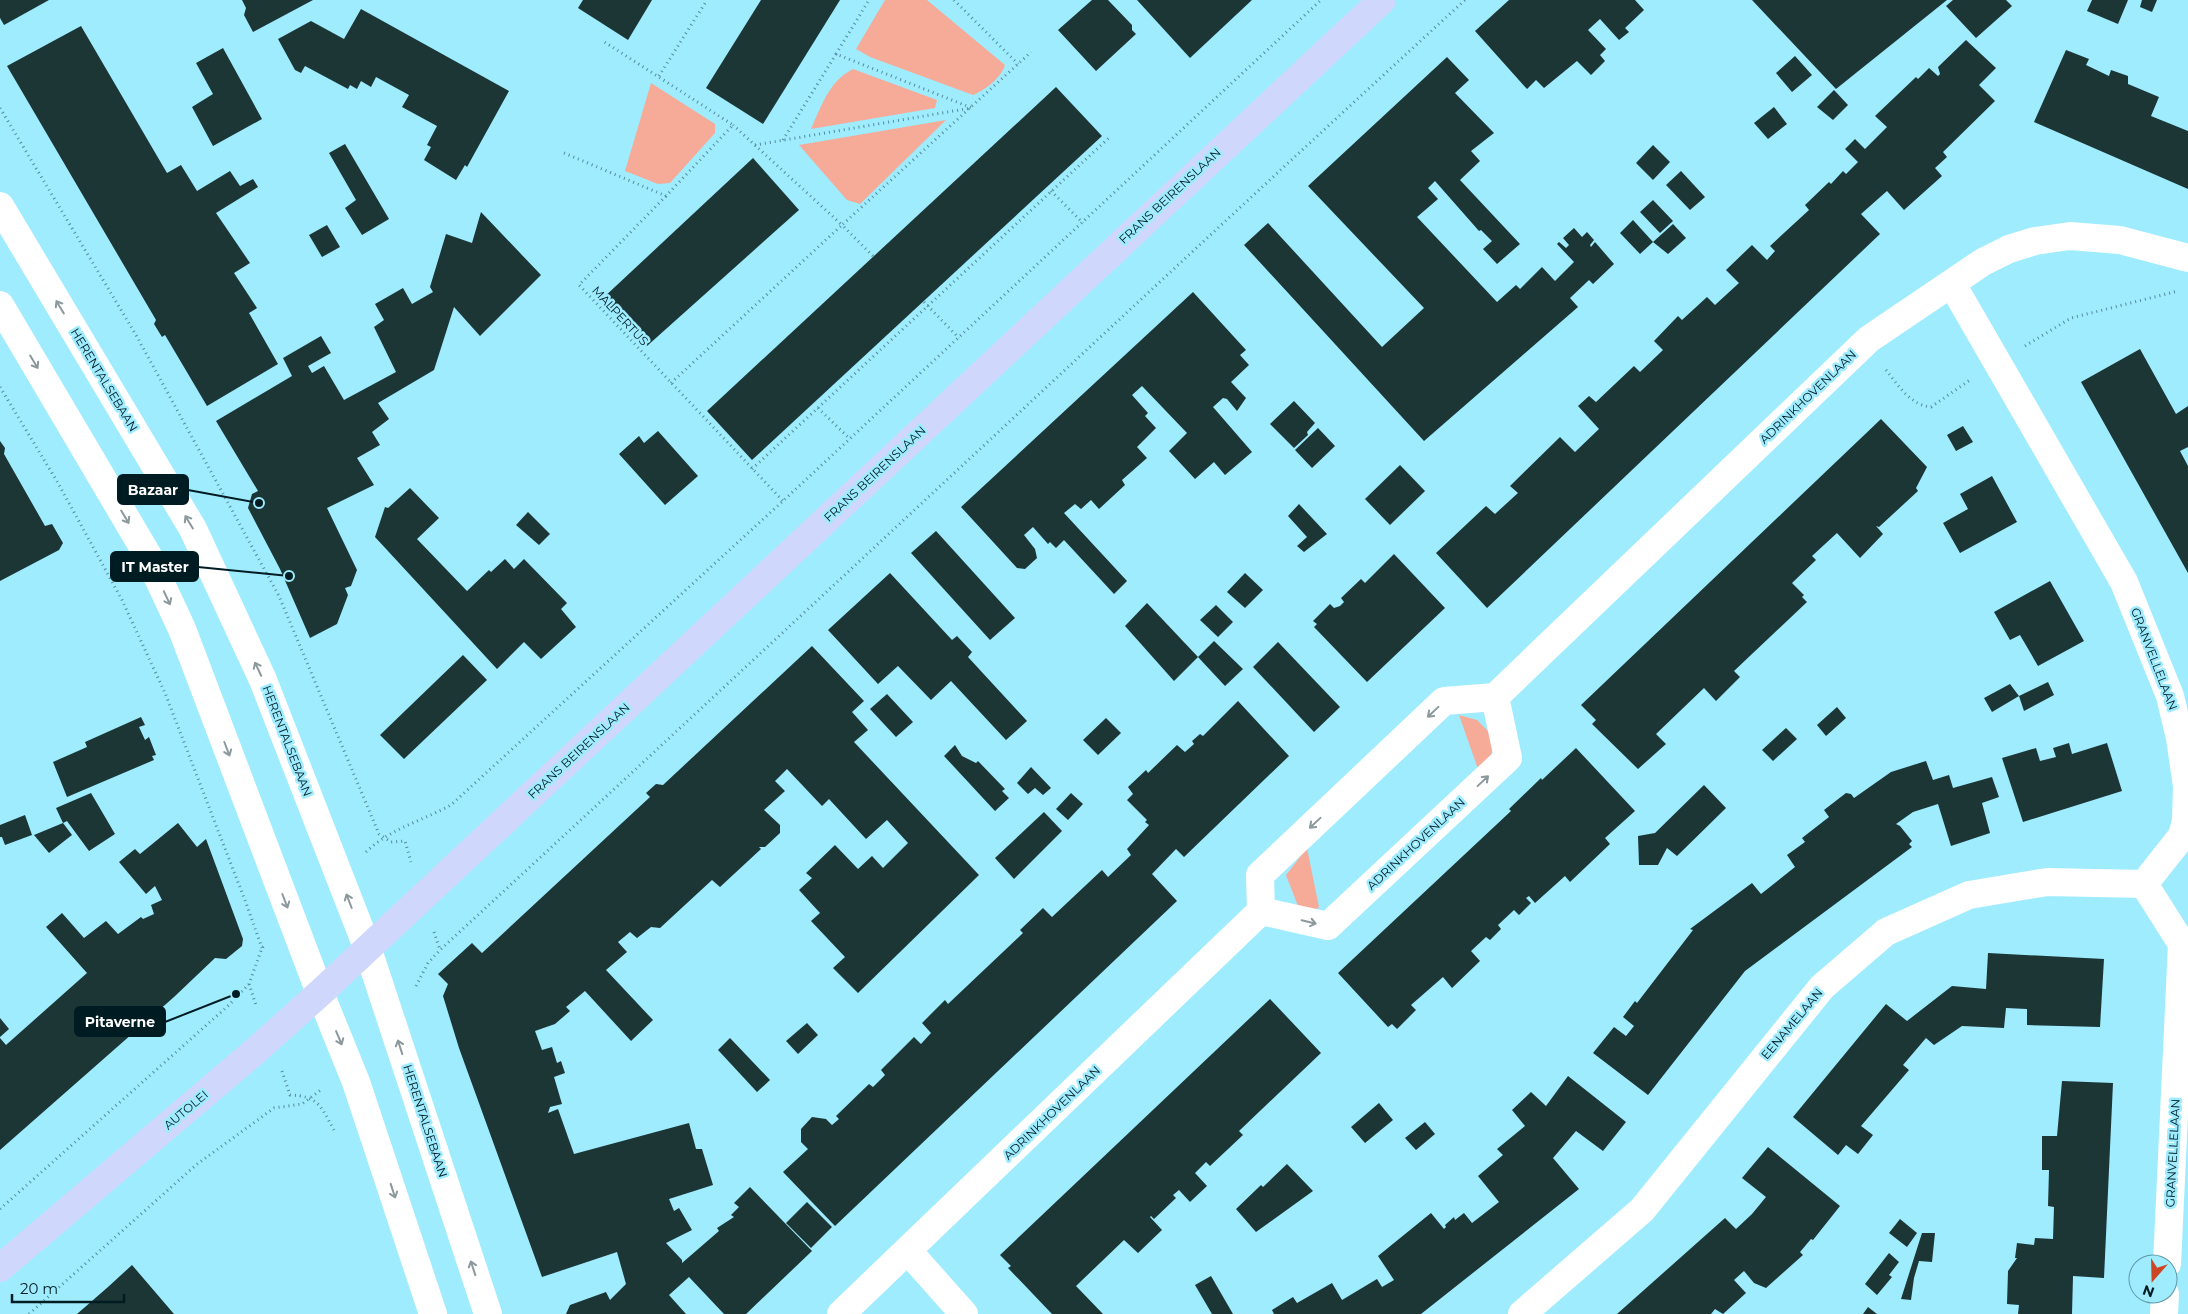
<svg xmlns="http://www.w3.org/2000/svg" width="2188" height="1314" viewBox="0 0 2188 1314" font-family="Montserrat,sans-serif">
	<rect width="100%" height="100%" fill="#9fecff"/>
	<g fill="#f6ab98">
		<path d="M885 0H927L1005 65C1001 78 985 90 973 95L870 57 856 49Z"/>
		<path d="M853 69 937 100 935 108 811 129C822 105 829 81 853 69Z"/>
		<polygon points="651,83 715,124 715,133 670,183 658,184 625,171"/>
		<polygon points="946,120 860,204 847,200 799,145"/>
		<polygon points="1459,715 1477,720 1494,737 1491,758 1478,769"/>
		<polygon points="1307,848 1319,907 1312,912 1298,906 1286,875"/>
	</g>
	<g fill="#1c3535">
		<polygon points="0,0 49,0 4,25 0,18"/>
		<polygon points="242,0 313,0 253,32 244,15 246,8"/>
		<polygon points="583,0 652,0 628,40 578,8"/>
		<polygon points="761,0 840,0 763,124 706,88"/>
		<polygon points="1092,0 1108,0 1132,25 1132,30 1136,34 1096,71 1058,30"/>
		<polygon points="1137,0 1252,0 1190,58"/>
		<polygon points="1509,0 1635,0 1644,10 1625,28 1629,32 1619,40 1600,19 1588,30 1606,49 1600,55 1605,61 1591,75 1577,61 1544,88 1536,80 1527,89 1475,31"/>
		<polygon points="1752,0 1947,0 1836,89"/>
		<polygon points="1953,0 2006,0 2012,6 1976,38 1946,6"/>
		<polygon points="2092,0 2128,0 2118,24 2087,11"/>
		<polygon points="2142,0 2157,0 2152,12 2140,7"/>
		<polygon points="361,9 509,91 467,167 465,165 456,180 424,160 431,147 427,145 437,126 402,107 409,95 376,77 371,87 361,81 357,89 350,85 348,89 305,66 301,73 295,70 278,39 311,21 344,39"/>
		<polygon points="81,26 167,173 181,165 197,191 230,171 240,186 253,179 258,187 216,213 250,263 234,273 257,308 249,313 278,364 207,406 165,335 162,337 154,324 156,320 7,66"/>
		<polygon points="1966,40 1996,68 1979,85 1995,101 1943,152 1947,157 1935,168 1942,176 1904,210 1887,191 1861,214 1880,234 1487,608 1436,553 1486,506 1495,514 1518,493 1510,486 1560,437 1575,452 1599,429 1578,406 1589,396 1596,402 1634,366 1640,372 1663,350 1654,341 1678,316 1682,320 1707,297 1715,305 1739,283 1726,270 1752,245 1767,260 1775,251 1770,246 1809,210 1805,205 1829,182 1831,184 1843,171 1846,174 1858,162 1845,149 1855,139 1865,149 1887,127 1875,116 1916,77 1918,79 1929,68 1938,76 1940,74 1938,67"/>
		<polygon points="223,48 262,119 213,146 192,107 213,94 196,63"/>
		<polygon points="2066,50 2089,59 2086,65 2109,76 2111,70 2128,76 2128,84 2159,97 2151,116 2188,131 2188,189 2034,122"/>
		<polygon points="1795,56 1812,75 1792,92 1776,73"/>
		<polygon points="1447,57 1469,80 1455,93 1494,133 1471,151 1480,161 1460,180 1520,244 1497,264 1483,249 1492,241 1481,230 1479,231 1435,181 1428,188 1438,199 1417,217 1497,302 1516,285 1520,289 1542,267 1555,281 1574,262 1557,244 1559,242 1566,248 1569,245 1563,238 1574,228 1582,237 1587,232 1594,240 1590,245 1591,247 1595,242 1614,264 1593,284 1589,280 1570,298 1578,307 1424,441 1244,245 1268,223 1382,347 1424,308 1308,186"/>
		<polygon points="1056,87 1102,136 752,460 707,411"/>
		<polygon points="1834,90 1848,105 1833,120 1817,107"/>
		<polygon points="1774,107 1787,124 1768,139 1754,123"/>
		<polygon points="345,144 389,219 362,235 345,208 356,200 329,153"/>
		<polygon points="1653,145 1670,162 1653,180 1636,163"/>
		<polygon points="753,158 799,210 647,346 602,299"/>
		<polygon points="1681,171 1705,197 1690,210 1666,185"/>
		<polygon points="1653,200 1673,221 1660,233 1640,212"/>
		<polygon points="481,212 541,275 480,336 454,307 434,370 378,403 389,419 372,432 380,445 357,458 374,485 327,508 357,570 351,586 345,588 348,595 337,624 310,638 280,569 248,508 252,494 258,491 216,421 292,376 283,358 321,336 331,353 308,366 312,373 324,366 344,400 396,372 374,327 384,320 375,304 403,288 412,304 433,292 430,287 446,234 472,243"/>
		<polygon points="1633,220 1653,242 1640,254 1620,233"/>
		<polygon points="1673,224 1686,238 1668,254 1653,242"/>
		<polygon points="327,225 340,247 322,257 309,235"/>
		<polygon points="1193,292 1246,350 1240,355 1249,365 1231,382 1246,398 1237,411 1227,399 1223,398 1213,407 1252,452 1225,475 1214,462 1195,479 1169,451 1187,433 1142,386 1132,395 1148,413 1145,416 1156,428 1137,447 1147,458 1122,480 1125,485 1099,509 1091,500 1081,509 1075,504 1064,513 1127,581 1114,594 1064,540 1056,548 1050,542 1048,544 1033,527 1024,535 1035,549 1037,558 1025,569 1017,568 961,507"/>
		<polygon points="2140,349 2176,414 2188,406 2188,447 2180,451 2188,466 2188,573 2081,382"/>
		<polygon points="1294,401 1315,423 1307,432 1308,435 1294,448 1270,424"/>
		<polygon points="1881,419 1927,467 1916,488 1918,491 1879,527 1876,526 1883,534 1860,558 1837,533 1812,556 1816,560 1792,583 1804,595 1802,597 1807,602 1734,671 1740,677 1716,701 1704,688 1656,734 1666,744 1638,769 1592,724 1596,720 1581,705"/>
		<polygon points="1963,426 1973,442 1956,451 1947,435"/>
		<polygon points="1318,428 1335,446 1312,468 1295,450"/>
		<polygon points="658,431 698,476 665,505 619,454 639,436 644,443"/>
		<polygon points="0,441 5,448 4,454 45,526 52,524 63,543 59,550 0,581"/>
		<polygon points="1400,465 1425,491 1390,525 1365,499"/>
		<polygon points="1992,476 2017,522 1960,553 1943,523 1968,509 1960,494"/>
		<polygon points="410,488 439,518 417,539 467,591 489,570 491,572 505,559 514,569 524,559 567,603 561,609 576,627 541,659 524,642 497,669 375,537 385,507 388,508"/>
		<polygon points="1299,504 1327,534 1304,552 1297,546 1307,537 1288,516"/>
		<polygon points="528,512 550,534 539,545 516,525"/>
		<polygon points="936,531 1015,618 990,640 911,553"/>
		<polygon points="1394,554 1445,608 1367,682 1314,627 1317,624 1313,621 1330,604 1334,608 1340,606 1344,602 1341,598 1361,579 1365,583"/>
		<polygon points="890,573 952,640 957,636 972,652 968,657 1027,721 1006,740 951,681 931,700 898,666 878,684 828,630"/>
		<polygon points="1245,573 1263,590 1245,608 1227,592"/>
		<polygon points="2050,581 2084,641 2038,666 2020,635 2010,640 1994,612"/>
		<polygon points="1147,603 1198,657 1174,681 1125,626"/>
		<polygon points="1216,605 1233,622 1218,637 1200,620"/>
		<polygon points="1214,641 1243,669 1225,686 1198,657"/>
		<polygon points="1278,642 1340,707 1314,732 1253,667"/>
		<polygon points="812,646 864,701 852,712 868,730 854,742 979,875 858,993 833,968 845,957 811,921 820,913 799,890 812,878 806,873 835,845 858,869 872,856 883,868 908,843 887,820 866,839 829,799 822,806 787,769 775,781 785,791 764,810 780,825 780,833 765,847 759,847 761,849 720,887 712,880 660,928 651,927 637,938 630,932 618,942 627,952 606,970 653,1020 631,1041 585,991 566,1007 570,1011 555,1024 535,1031 542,1050 552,1047 557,1063 561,1061 565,1073 554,1077 562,1104 550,1107 548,1113 558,1109 574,1154 689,1123 696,1149 702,1149 713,1185 669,1199 674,1211 679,1208 692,1230 666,1243 682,1260 682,1263 719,1231 717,1228 734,1217 731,1215 739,1207 734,1203 750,1187 812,1251 746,1314 724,1314 689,1277 669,1295 686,1314 566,1314 570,1305 606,1292 610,1300 626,1284 617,1252 542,1277 459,1048 443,996 448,984 438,974 472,943 482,953 650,797 646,793 656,784 663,785"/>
		<polygon points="463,655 487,680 404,759 380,735"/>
		<polygon points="2048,682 2054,695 2024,711 2019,696 1992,712 1984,698 2010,684 2019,696"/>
		<polygon points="887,694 913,722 896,737 870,709"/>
		<polygon points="1238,701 1289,756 1184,857 1176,849 1152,874 1177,901 835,1226 783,1172 808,1149 801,1142 801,1129 812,1117 826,1119 832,1125 839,1119 836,1116 869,1084 873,1087 885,1075 881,1070 914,1037 921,1044 931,1033 922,1023 945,1000 948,1004 1023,933 1020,930 1043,908 1052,917 1102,870 1108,877 1131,855 1127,849 1149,825 1145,822 1147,820 1127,800 1133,794 1128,787 1146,770 1148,773 1177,745 1185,752 1194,744 1192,741 1200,734 1203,736"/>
		<polygon points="1837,707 1846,718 1826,736 1817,725"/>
		<polygon points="141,717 145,725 139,727 145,740 149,737 156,755 152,756 154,760 67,797 53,762 87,747 85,742"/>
		<polygon points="1106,718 1121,733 1098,755 1083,740"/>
		<polygon points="1786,728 1797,739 1773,761 1762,750"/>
		<polygon points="2069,743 2072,754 2107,743 2122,791 2023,822 2002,758 2036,748 2040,761 2056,757 2053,748"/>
		<polygon points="955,745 962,756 976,763 978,761 1005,789 1002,791 1009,798 995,811 944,756"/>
		<polygon points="1576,748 1635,811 1605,838 1610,844 1570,882 1565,876 1535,903 1529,896 1526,898 1531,903 1519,915 1514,910 1498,925 1501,929 1490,940 1486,937 1471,951 1480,961 1452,988 1443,977 1411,1005 1416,1010 1397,1029 1392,1024 1388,1027 1338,973 1511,811 1509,809 1541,778 1542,780"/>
		<polygon points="1926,761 1933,780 1949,775 1953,788 1992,777 1999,797 1982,803 1990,833 1951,846 1938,804 1913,812 1896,824 1900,826 1912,841 1909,844 1912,847 1745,971 1648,1095 1593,1053 1614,1027 1626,1036 1634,1026 1623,1017 1635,1001 1637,1003 1693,930 1690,929 1752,883 1761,894 1795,867 1787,855 1805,842 1802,838 1829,817 1824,810 1846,793 1851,794 1854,798 1891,772"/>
		<polygon points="1031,767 1051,788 1043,795 1035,788 1028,794 1017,783"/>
		<polygon points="1704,785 1726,808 1677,856 1667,848 1658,865 1639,865 1638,836 1655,833"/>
		<polygon points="91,793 115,834 89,851 67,821 63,823 56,808"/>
		<polygon points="1071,793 1083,804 1068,820 1056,809"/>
		<polygon points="1044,812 1062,831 1014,879 995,858"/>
		<polygon points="25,815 32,835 5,845 2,837 0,837 0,825"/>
		<polygon points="63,823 72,835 49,853 34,835"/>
		<polygon points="178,823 197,847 206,839 243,939 242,946 226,959 215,958 174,997 0,1150 0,1038 6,1045 87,973 46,927 62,913 84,938 106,921 118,934 141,917 143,919 154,914 151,905 162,900 155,886 146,894 119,862 135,849 140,854"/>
		<polygon points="1988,953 2104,959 2100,1027 2027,1025 2027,1009 2006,1008 2004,1028 1962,1026 1934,1045 1926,1038 1903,1065 1909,1070 1861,1126 1873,1135 1858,1154 1846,1145 1838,1155 1793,1117 1886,1004 1907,1021 1952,986 1986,989"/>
		<polygon points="1270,999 1321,1053 1239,1131 1243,1135 1210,1166 1206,1162 1195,1173 1207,1186 1190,1202 1179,1190 1173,1195 1176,1198 1154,1219 1151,1216 1150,1217 1162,1230 1138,1253 1124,1240 1076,1286 1103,1314 1052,1314 1008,1268 1011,1266 1000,1255"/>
		<polygon points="0,1018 9,1029 0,1037"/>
		<polygon points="807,1023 818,1035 798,1054 786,1041"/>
		<polygon points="730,1038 770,1080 757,1092 718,1050"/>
		<polygon points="1568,1076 1626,1122 1603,1151 1576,1131 1553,1158 1579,1189 1421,1314 1274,1314 1272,1310 1293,1297 1297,1303 1332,1283 1342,1300 1377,1279 1382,1287 1394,1280 1378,1256 1431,1213 1444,1229 1446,1227 1445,1225 1454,1217 1455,1220 1464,1213 1472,1223 1499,1202 1478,1176 1503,1155 1497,1149 1525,1126 1512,1110 1531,1092 1546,1106"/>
		<polygon points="2062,1081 2113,1083 2104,1278 2073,1276 2072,1314 2018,1314 2019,1305 2007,1304 2008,1271 2017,1258 2015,1258 2017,1243 2034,1245 2035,1238 2053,1239 2054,1207 2048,1206 2049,1170 2042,1170 2042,1136 2057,1136"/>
		<polygon points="1379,1103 1393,1120 1365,1143 1351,1127"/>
		<polygon points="1425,1122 1435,1134 1416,1150 1405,1138"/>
		<polygon points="1768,1147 1840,1206 1813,1240 1811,1239 1800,1252 1803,1255 1766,1288 1754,1283 1744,1271 1734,1280 1746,1293 1723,1314 1715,1309 1711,1314 1617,1314 1725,1218 1736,1229 1752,1214 1766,1197 1742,1178"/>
		<polygon points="1287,1164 1313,1191 1256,1232 1236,1209 1261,1185 1263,1187"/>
		<polygon points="807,1202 832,1227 811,1248 786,1223"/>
		<polygon points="1900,1219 1917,1233 1907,1247 1889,1233"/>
		<polygon points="1922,1233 1935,1233 1932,1262 1919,1261 1914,1278 1911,1300 1901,1299"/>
		<polygon points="1889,1253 1899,1262 1889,1275 1892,1277 1877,1295 1865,1284"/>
		<polygon points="132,1265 174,1314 77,1314 108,1287"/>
		<polygon points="1211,1276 1233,1314 1212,1314 1195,1285"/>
		<polygon points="1868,1307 1877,1314 1863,1314"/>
	</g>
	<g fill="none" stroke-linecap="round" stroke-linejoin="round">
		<g stroke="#558c99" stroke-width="3" stroke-dasharray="1 4" stroke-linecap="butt">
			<polyline points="954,0 1018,64"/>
			<polyline points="836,54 869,0"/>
			<polyline points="659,76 707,0"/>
			<polyline points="0,108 136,335 279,596 379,834 391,842 405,841 411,862"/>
			<polyline points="783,140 836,54 972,108"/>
			<polyline points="755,145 971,108"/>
			<polyline points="564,153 666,196 733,125 603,41"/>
			<polyline points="1051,191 1083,223"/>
			<polyline points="666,196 579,285 783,501"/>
			<polyline points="873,256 842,225 1031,52"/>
			<polyline points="924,302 959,338"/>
			<polyline points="2025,346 2071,318 2178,291"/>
			<path d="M1886 370C1898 385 1910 405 1931 407L1970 380"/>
			<polyline points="671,383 842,225 733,125"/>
			<polyline points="0,387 58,483 122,600 165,693 246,903 262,948"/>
			<polyline points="818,408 850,439"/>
			<polyline points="752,469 1111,136"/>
			<path d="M366 852C391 828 422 821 451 805L783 501 1321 0"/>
			<polyline points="434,932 440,950"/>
			<polyline points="249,984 256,1005"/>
			<path d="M416 986 428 963 440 950C783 634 1122 315 1465 0"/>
			<path d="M282 1071 290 1095C319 1096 321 1107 334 1130"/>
			<polyline points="0,1209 229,1005 249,984 262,948 266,944"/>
			<polyline points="29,1314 196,1165 274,1108 302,1104 322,1089"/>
		</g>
		<g stroke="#fff" stroke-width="28">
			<polyline points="1952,284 2124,582 2170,696 2180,738 2187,786 2186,821 2182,836 2144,884 2182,944 2167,1264"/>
			<polyline points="1261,911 1328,926 1508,758 1495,697"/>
			<polyline points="908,1251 964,1314"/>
			<polyline points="841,1314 1261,911 1260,875 1444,701 1495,697 1869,339 1983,262 2009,249 2035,241 2070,236 2120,240 2188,258"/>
			<polyline points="1522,1314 1642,1210 1822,987 1886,932 1969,895 2047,882 2144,884"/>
			<polyline points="2164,1314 2165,1294"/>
		</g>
		<g stroke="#fff" stroke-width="28">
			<polyline points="0,206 193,529 263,680 367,947 488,1314"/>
			<polyline points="0,305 147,554 182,629 320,993 356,1082 433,1314"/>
		</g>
		<polyline stroke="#cfd7fc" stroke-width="28" points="0,1268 253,1053 320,993 1382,0"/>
	</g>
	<defs><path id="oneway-shaft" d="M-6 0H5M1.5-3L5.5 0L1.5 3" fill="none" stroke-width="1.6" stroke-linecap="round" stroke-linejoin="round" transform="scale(1.25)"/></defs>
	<g stroke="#8c999c">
		<use href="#oneway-shaft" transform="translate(60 307) rotate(-121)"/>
		<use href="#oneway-shaft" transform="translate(34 362) rotate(59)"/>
		<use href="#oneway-shaft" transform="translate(125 517) rotate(59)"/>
		<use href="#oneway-shaft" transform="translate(189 522) rotate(-121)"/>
		<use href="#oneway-shaft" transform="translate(167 598) rotate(65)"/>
		<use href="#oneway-shaft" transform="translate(258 669) rotate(-115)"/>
		<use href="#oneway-shaft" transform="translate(1433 712) rotate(137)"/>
		<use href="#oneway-shaft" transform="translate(227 749) rotate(69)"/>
		<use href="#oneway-shaft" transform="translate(1483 781) rotate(-43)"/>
		<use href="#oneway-shaft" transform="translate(1315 823) rotate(137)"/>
		<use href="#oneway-shaft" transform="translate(285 901) rotate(69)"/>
		<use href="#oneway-shaft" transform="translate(349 901) rotate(-111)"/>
		<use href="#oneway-shaft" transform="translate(1309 922) rotate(13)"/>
		<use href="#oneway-shaft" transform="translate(339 1038) rotate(67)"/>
		<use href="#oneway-shaft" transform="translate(400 1047) rotate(-108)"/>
		<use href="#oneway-shaft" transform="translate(393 1191) rotate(72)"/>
		<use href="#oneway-shaft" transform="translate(473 1268) rotate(-108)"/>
	</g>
	<g text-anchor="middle" stroke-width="5" stroke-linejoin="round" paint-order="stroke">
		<g font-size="12" fill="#001c23" stroke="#9fecff">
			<text transform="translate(1170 196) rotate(-43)" y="4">FRANS BEIRENSLAAN</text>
			<text transform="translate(620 316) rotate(47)" y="4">MALPERTUS</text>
			<text transform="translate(104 380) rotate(59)" y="4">HERENTALSEBAAN</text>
			<text transform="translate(1808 397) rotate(-44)" y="4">ADRINKHOVENLAAN</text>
			<text transform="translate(875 474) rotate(-43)" y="4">FRANS BEIRENSLAAN</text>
			<text transform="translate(2154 659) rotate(69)" y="4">GRANVELLELAAN</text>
			<text transform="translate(287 741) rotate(69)" y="4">HERENTALSEBAAN</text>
			<text transform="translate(579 751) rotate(-43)" y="4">FRANS BEIRENSLAAN</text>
			<text transform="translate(1416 844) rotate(-43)" y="4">ADRINKHOVENLAAN</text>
			<text transform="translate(1792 1024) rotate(-50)" y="4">EENAMELAAN</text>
			<text transform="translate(186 1110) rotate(-40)" y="4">AUTOLEI</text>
			<text transform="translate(1052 1113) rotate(-44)" y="4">ADRINKHOVENLAAN</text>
			<text transform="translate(425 1121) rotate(72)" y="4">HERENTALSEBAAN</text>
			<text transform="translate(2173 1153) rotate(-87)" y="4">GRANVELLELAAN</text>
		</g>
	</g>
	<path fill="none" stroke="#001c23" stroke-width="2" d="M259 503L188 490M289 576L198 567M236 994L165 1022"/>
	<g fill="#001c23" stroke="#9fecff" stroke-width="2">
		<circle cx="259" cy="503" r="5"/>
		<circle cx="289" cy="576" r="5"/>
		<circle cx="236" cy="994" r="5"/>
	</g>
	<g fill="#001c23" stroke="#001c23" stroke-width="2">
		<rect x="118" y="475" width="70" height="29" rx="5"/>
		<rect x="111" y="552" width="87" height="29" rx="5"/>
		<rect x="75" y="1007" width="90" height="29" rx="5"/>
	</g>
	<g font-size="14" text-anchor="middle" font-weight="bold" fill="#fff">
		<text x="153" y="495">Bazaar</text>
		<text x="155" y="572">IT Master</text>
		<text x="120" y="1027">Pitaverne</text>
	</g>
	<g transform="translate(2153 1279) rotate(200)"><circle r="24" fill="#9fecff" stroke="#5f99a7"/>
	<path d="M0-4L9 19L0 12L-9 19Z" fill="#ce4523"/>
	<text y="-8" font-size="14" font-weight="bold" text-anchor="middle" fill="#001c23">N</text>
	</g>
	<path d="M12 1294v8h112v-8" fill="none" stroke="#001c23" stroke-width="2.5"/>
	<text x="20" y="1294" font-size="15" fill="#001c23" stroke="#9fecff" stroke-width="4" paint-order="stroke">20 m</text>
</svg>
